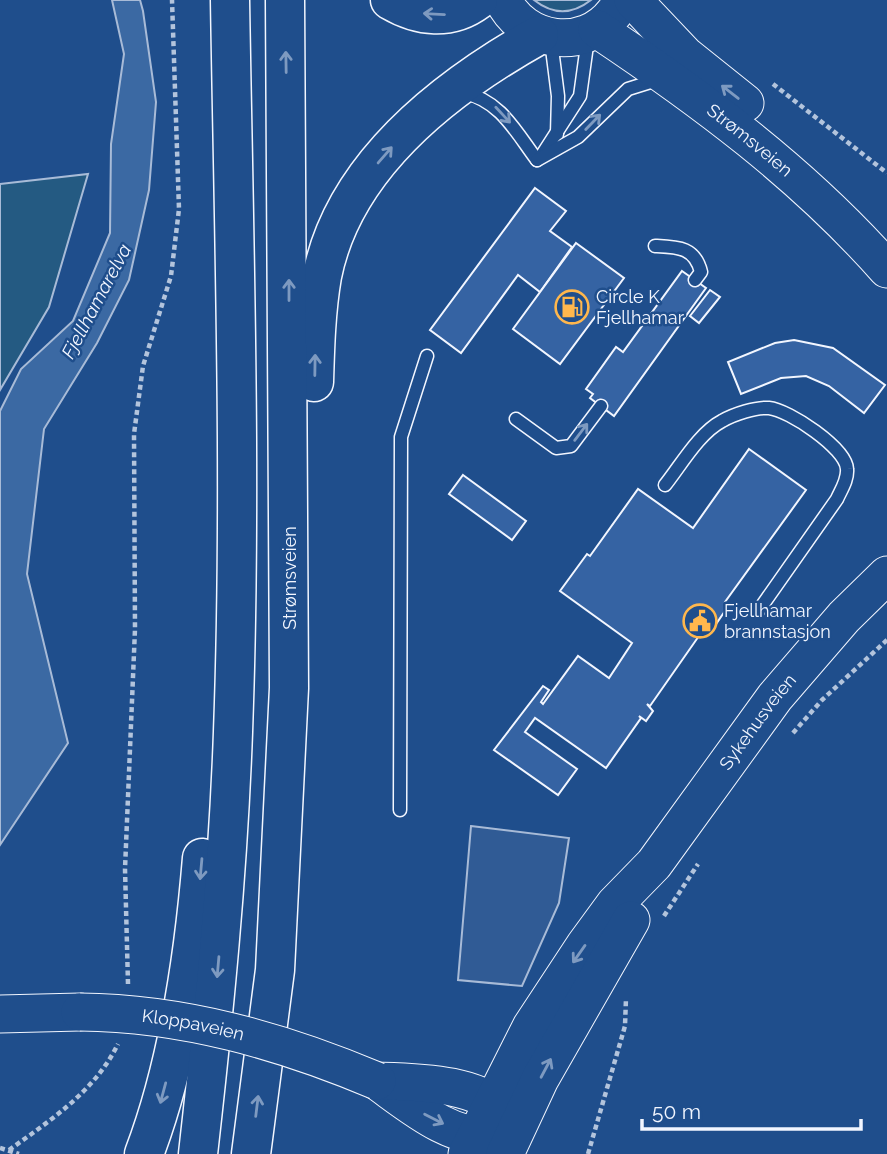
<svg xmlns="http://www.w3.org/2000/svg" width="887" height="1154" viewBox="0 0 887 1154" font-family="Raleway,sans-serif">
	<rect width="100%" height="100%" fill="#1f4e8c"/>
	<g fill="#245a82" stroke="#a8bbd7" stroke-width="2">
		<path d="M534 0H591C572 15 553 15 534 0Z"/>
		<polygon points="88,174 49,307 0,390 0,184"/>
	</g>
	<polygon fill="#305b95" stroke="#a8bbd7" stroke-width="2" points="471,826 569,838 559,903 522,986 458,980"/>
	<polygon fill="#3b69a3" stroke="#a8bbd7" stroke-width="2" points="112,0 140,0 143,11 156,102 149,190 129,280 97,343 44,429 27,574 68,743 0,845 0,411 21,369 73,321 110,233 111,144 124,54"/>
	<g fill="#3563a3" stroke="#f2f6ff" stroke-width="2">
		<polygon points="535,188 566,211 550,231 572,247 540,292 518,275 461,353 430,330"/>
		<polygon points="576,243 624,278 560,364 513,329"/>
		<polygon points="682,271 706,288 614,416 590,398 593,394 586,389 616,347 623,352"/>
		<polygon points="710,290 720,297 699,323 690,316"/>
		<polygon points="794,340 833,348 885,385 864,413 829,386 806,376 781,378 741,394 728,362 775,343"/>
		<polygon points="749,449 806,490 725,602 729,605 714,627 708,623 650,706 647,704 653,711 646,721 639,716 641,718 606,768 535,718 525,732 577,769 558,795 494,750 543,686 549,690 541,702 543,704 578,656 609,678 632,643 560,591 587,554 590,556 638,489 693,528"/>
		<polygon points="463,475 526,521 512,540 449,494"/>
	</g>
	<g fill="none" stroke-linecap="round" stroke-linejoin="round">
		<defs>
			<g id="lane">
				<polyline points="551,41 558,96 557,134"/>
				<path d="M464 93C500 100 516 132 537 160"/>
				<polyline points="542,155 580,96 588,38"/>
				<polyline points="537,160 578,137 628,89 660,79"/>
				<path d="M655 246C678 247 695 247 701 272L695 280"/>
				<polyline points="516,419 556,448 571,446 601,406"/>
				<path d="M665 485C681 465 699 433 722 421 734 414 756 407 769 408 789 410 846 448 847 469 848 480 841 490 837 499L759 610"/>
				<polyline points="400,810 401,437 427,356"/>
			</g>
			<g id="secondary">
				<path d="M503 0C524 43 584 52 614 13"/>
				<polyline points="633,0 685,55 745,103"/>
				<path id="s1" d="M597 29C702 99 803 174 887 269"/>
				<polyline points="0,1014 80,1012"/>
				<path d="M377 1081C412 1106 451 1140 497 1137"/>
				<path d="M377 1081C416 1082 485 1082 510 1119"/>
				<path id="s2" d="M467 1154 531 1027 585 945 615 904 654 864 775 697 844 617 887 575"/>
				<polyline points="505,1154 540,1079 631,920"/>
			</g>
			<g id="highway">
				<path d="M390 0C419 17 450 21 478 0"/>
				<path d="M314 382C315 347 316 311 322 276 344 165 446 87 539 35"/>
				<path d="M144 1154C179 1062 194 956 202 858"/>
				<path d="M198 1154C214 1013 228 873 233 732 242 488 234 244 230 0"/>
				<polyline points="251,1154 275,970 289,688 285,0"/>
			</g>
		</defs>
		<use href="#lane" stroke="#f2f6ff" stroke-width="15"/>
		<use href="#secondary" stroke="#f2f6ff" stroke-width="39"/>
		<use href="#highway" stroke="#f2f6ff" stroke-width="41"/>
		<g stroke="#b3c4dc" stroke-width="4.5" stroke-dasharray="5 3.5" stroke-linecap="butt">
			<polyline points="773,84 887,173"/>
			<polyline points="793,733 822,700 887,640"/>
			<polyline points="664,916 698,864"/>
			<polyline points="128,984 125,869 135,629 134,434 143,366 171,276 179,209 172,0"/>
			<polyline points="0,1148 19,1154"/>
			<path d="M9 1150C51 1120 95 1091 118 1044"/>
			<polyline points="588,1154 625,1026 626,998"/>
		</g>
		<use href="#lane" stroke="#1f4e8c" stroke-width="12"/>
		<use href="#secondary" stroke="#1f4e8c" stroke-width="37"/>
		<use href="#highway" stroke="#1f4e8c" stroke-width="38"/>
		<defs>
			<g id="secondary-bridge">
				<path id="s3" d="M80 1012C184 1013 282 1041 377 1081"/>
			</g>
		</defs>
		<use href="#secondary-bridge" stroke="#f2f6ff" stroke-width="39" stroke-linecap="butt"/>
		<use href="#secondary-bridge" stroke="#1f4e8c" stroke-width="37"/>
	</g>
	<defs><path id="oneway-shaft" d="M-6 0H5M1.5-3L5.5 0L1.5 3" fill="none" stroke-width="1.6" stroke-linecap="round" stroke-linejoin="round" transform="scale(1.75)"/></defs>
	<g stroke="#7e9ac0">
		<use href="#oneway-shaft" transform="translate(434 14) rotate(-177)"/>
		<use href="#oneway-shaft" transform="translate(286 62) rotate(-91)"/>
		<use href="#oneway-shaft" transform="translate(730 92) rotate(-142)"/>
		<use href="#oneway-shaft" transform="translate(503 115) rotate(47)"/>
		<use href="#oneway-shaft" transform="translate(593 122) rotate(-46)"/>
		<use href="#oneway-shaft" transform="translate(385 155) rotate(-49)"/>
		<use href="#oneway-shaft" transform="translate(289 290) rotate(-90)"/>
		<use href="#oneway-shaft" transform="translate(315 365) rotate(-89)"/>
		<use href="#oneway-shaft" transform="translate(581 432) rotate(-53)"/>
		<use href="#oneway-shaft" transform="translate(201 869) rotate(95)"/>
		<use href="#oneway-shaft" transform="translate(579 954) rotate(125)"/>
		<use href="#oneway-shaft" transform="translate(218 967) rotate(95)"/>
		<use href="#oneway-shaft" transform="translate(546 1068) rotate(-62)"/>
		<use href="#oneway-shaft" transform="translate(163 1093) rotate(105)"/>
		<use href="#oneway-shaft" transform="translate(257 1106) rotate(-83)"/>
		<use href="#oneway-shaft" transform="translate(434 1119) rotate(27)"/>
	</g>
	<defs>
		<symbol id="fuel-ring" viewBox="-11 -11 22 22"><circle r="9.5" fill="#1f4e8c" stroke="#ffb74d" stroke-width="1.5"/><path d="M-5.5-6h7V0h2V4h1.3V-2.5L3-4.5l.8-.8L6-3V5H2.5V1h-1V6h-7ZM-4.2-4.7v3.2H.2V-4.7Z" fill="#ffb74d"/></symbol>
		<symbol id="civic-ring" viewBox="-11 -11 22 22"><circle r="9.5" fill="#1f4e8c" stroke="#ffb74d" stroke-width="1.5"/><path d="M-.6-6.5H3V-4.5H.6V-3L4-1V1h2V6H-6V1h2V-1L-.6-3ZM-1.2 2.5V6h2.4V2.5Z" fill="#ffb74d"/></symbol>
	</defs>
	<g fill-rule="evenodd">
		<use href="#fuel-ring" x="553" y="288" width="38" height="38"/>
		<use href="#civic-ring" x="681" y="602" width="38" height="38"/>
	</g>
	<g text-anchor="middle" stroke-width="5" stroke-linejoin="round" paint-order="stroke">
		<g font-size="18" fill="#f2f6ff" stroke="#1f4e8c">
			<text dy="6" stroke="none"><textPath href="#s1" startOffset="189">Strømsveien</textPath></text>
			<text transform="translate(290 578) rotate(-90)" y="6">Strømsveien</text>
			<text dy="6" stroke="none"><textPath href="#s2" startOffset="523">Sykehusveien</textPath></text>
			<text dy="6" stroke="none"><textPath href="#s3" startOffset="114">Kloppaveien</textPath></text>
		</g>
		<g font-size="18" fill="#f2f6ff" stroke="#1f4e8c" text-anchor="start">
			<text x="596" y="303">Circle K<tspan x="596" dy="21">Fjellhamar</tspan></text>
			<text x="724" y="617">Fjellhamar<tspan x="724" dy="21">brannstasjon</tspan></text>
		</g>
		<g font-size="19" font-style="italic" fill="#f2f6ff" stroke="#1f4e8c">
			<text transform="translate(96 301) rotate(-62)" y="7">Fjellhamarelva</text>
		</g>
	</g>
	<path d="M642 1119v10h219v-10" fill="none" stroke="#f2f6ff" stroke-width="3.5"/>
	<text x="652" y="1119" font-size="21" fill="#f2f6ff" stroke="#1f4e8c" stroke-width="5" paint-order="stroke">50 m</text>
</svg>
